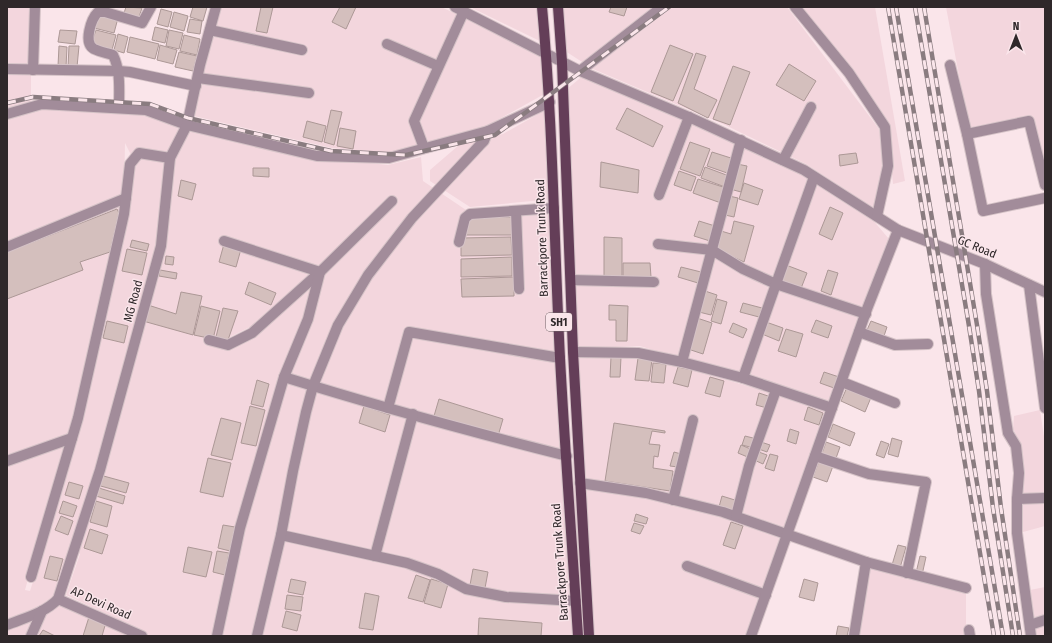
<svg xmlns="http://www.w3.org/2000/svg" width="1052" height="643" viewBox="0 0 1052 643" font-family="'Fira Sans Condensed',sans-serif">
	<rect width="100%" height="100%" fill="#fae5ea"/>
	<g fill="#f3d6dd" fill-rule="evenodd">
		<polygon points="7,7 32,7 30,65 7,65"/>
		<polygon points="220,7 441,7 546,55 548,92 483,128 394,153 332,148 194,116 203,74"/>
		<polygon points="470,7 542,7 544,43"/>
		<polygon points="556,7 787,7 879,129 885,165 874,209 806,164 723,124 593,69 559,47"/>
		<polygon points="801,7 875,7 905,181 893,184 887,124"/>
		<polygon points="946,7 1045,7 1045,174 1030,116 969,128"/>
		<path d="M7 73 31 74V112L45 108 145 113 189 131 288 154 388 165 421 157 423 181 472 214 551 208 559 408 569 582 573 636H7ZM125 143 135 163 53 520 30 591 25 590 74 414 124 197ZM256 324V335L227 350 230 337ZM70 550 80 554 66 595 113 617 111 624 58 603 54 593Z"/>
		<polygon points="584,75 799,173 872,219 889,239 830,404 640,346 568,349 561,94"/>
		<polygon points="547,109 553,199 470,207 430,181 430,170 459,145 503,134"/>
		<polygon points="640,355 827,409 785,528 691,501 574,477 570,357"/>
		<polygon points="1040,410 1045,443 1045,526 1023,532 1020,503 1020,442 1013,429 1014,416"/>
		<polygon points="573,486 632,494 710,511 782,535 747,636 584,636"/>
		<polygon points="870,567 966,590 966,636 857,636"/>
		<polygon points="1045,587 1045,636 1035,636 1030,590"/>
	</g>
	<g fill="#d4bfbd" stroke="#ac9896">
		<polygon points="126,7 142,8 138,20 123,16"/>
		<polygon points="193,7 207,7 203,21 190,17"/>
		<polygon points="261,7 273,7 267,33 256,31"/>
		<polygon points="340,7 356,7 346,29 332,22"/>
		<polygon points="611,7 627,7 624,16 609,12"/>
		<polygon points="161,9 172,12 168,27 157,24"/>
		<polygon points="174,12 188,16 184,31 170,27"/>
		<polygon points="98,13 118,18 114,33 94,28"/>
		<polygon points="190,19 202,21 200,34 187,32"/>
		<polygon points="155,27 168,30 165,43 152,40"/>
		<polygon points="60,30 77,31 75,44 58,42"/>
		<polygon points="96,30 116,35 112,50 91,44"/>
		<polygon points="169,30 183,33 179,49 166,46"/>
		<polygon points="118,34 128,37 124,53 114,50"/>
		<polygon points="184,35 200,39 197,55 180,51"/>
		<polygon points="130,37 159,44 155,59 127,52"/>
		<polygon points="160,45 177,50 173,64 157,60"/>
		<polygon points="670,45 693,54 673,101 651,92"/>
		<polygon points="59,46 67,47 66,67 58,66"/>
		<polygon points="69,46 79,46 77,67 68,67"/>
		<polygon points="179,52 197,56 193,71 175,67"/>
		<polygon points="696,53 706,56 694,89 717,100 708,118 678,103"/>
		<polygon points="789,64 816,81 804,101 776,85"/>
		<polygon points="733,66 750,72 730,125 713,119"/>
		<polygon points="627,108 663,126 653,147 616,129"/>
		<polygon points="331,110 342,112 334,145 324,142"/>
		<polygon points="307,121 326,126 322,142 303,137"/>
		<polygon points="340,128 356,131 353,149 337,146"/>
		<polygon points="690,142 710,149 700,176 680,169"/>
		<polygon points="712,152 734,159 730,174 707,166"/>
		<polygon points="856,153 858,163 840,166 839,155"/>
		<polygon points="601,162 639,170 638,193 600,187"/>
		<polygon points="737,164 747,166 741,192 730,189"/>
		<polygon points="705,167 729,176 725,187 701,178"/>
		<polygon points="253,168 269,168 269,177 253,176"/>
		<polygon points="679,171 696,177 691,191 674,185"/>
		<polygon points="698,179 726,188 721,203 693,193"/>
		<polygon points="181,180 196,184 192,200 178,196"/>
		<polygon points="744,183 763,190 758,205 739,199"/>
		<polygon points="729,196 738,198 734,217 725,215"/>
		<polygon points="830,207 843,213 832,240 819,234"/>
		<polygon points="117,209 119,213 110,252 80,262 83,270 7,299 7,252"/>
		<rect x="466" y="217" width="48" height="18"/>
		<polygon points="699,221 715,226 710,241 694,236"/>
		<polygon points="734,221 754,226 744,262 716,249 721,231 731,234"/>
		<polygon points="511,237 512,255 461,256 461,238"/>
		<polygon points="604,237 622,238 622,279 604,279"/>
		<polygon points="132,240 149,244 147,251 130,247"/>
		<polygon points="224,244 241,249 236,267 219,262"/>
		<polygon points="127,249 147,253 142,275 122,271"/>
		<polygon points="166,256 174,257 173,265 165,264"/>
		<polygon points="512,257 512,276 461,277 461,259"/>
		<polygon points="623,263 650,263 651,277 623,277"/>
		<polygon points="786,265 807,273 800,291 779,283"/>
		<polygon points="681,267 701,272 698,283 678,277"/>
		<polygon points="160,270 177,273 176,279 159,276"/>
		<polygon points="828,270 838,273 831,295 821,291"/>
		<polygon points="514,277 514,296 462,297 461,279"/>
		<polygon points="249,282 276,293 271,305 245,294"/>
		<polygon points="705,291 717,295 711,315 699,312"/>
		<polygon points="181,292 202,296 193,335 143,321 148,305 176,314"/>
		<polygon points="717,299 727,302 721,324 711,321"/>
		<polygon points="743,303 762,308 759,317 740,312"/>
		<polygon points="609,305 628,306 627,341 616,341 616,320 609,320"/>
		<polygon points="201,306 220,311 213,339 194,335"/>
		<polygon points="223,308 238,311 228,340 216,337"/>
		<polygon points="697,318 712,323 703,354 688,349"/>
		<polygon points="816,320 832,326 828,338 811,332"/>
		<polygon points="107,321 128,326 124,343 103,338"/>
		<polygon points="871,321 887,327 884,336 867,330"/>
		<polygon points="766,322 783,328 779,341 762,334"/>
		<polygon points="733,323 747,329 743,338 729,332"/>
		<polygon points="786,329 803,334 796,357 778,351"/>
		<polygon points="611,357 621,357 620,377 610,377"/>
		<polygon points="638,358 652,360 649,381 635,380"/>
		<polygon points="653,363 666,364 664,383 651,382"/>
		<polygon points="678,367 692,370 688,387 673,383"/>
		<polygon points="824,372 839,377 834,388 820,383"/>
		<polygon points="710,377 724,381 720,397 705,393"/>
		<polygon points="257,380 269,384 263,407 251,404"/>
		<polygon points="848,385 872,395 865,412 841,401"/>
		<polygon points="759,393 771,397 767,408 756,405"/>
		<polygon points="439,399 503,419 498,436 434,416"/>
		<polygon points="250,406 265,410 256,446 241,443"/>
		<polygon points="364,406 390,415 385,432 359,423"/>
		<polygon points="808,407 823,413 819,425 804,420"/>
		<polygon points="221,418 241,423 232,460 211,455"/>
		<polygon points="614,423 665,431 665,433 652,431 649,444 660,445 658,457 654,456 653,468 673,471 670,491 605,481"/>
		<polygon points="833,424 855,433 850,446 828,437"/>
		<polygon points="790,429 799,432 796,444 787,441"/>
		<polygon points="745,436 757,439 754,448 742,445"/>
		<polygon points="892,438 902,441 898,457 888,454"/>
		<polygon points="758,441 770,445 767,452 756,448"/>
		<polygon points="881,441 889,444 884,458 876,455"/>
		<polygon points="826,442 840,447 835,461 821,456"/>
		<polygon points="741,445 753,450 750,458 738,453"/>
		<polygon points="756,451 767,455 763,464 752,459"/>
		<polygon points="674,452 681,454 678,467 670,466"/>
		<polygon points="770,454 778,456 774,471 765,468"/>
		<polygon points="208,458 231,463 223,497 200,492"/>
		<polygon points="819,461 833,466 827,482 813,477"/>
		<polygon points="100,475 129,483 126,493 97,485"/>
		<polygon points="69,482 83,486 79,499 65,495"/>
		<polygon points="99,488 125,496 123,504 96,496"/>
		<polygon points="722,496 738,501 735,511 719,507"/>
		<polygon points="63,501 77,506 73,517 59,513"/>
		<polygon points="96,501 112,506 107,527 90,522"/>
		<polygon points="636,514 648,518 646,524 634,521"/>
		<polygon points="61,516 73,521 68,535 55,530"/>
		<polygon points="731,522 743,526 735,549 723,545"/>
		<polygon points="634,523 644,526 640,534 631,531"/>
		<polygon points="223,525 235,527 230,551 218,548"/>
		<polygon points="90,529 108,535 102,554 84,548"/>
		<polygon points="898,545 906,547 900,568 892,565"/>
		<polygon points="188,547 212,552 206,577 183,572"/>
		<polygon points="217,551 229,553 225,575 213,572"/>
		<polygon points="50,556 63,559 57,581 44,578"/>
		<polygon points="920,556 926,557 922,575 916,573"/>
		<polygon points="473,569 488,572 485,588 470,585"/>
		<polygon points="416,575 430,580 423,602 408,598"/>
		<polygon points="291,579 306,582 303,595 288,592"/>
		<polygon points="431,579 448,584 441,608 424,603"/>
		<polygon points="804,579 818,583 814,601 799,597"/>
		<polygon points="365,593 379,596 373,630 359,628"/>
		<polygon points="287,595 303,597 301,611 285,609"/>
		<polygon points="286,611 301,615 297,631 282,627"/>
		<polygon points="89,617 106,622 102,636 83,636"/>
		<polygon points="479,618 542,623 541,636 478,636"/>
		<polygon points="838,626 849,628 847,636 836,636"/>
		<polygon points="43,630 55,636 39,636"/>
	</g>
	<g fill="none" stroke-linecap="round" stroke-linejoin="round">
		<defs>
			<g id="minor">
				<polyline points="455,7 580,71 689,117 804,170 898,230 985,264 1045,292"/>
				<polyline points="795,7 849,73 885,127 888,166 877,216"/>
				<polyline points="210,30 302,50"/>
				<polyline points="387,44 438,66"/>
				<polyline points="950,65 967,134 983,211 1045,198"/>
				<polyline points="7,69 119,71 130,72 196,86"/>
				<polyline points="33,70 35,7"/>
				<polyline points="580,71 662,7"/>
				<polyline points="198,78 309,93"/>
				<path d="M119 108C119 91 121 71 113 55 107 53 100 52 94 49 83 43 91 19 98 12H105L142 23 151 7"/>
				<polyline points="7,114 42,104 146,110 187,125 317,156 389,158 488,131 550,102"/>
				<polyline points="967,134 1029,121 1045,185"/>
				<polyline points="424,148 414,121 464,11"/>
				<polyline points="783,160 811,107"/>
				<polyline points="659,195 689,117"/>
				<polyline points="516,211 519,289"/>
				<polyline points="459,242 465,218 470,214 554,208"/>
				<polyline points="658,244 712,250 743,269 776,284 866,314"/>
				<polyline points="7,247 126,198"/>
				<polyline points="985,264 986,294 1008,433 1016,446 1019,473 1017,499 1017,533 1031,636"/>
				<polyline points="571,280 654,282"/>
				<polyline points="1029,285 1045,408"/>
				<polyline points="859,332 895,345 928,344"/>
				<polyline points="209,340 228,345 252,333 320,272 392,201"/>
				<polyline points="573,352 638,353 682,362 743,378 832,408"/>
				<polyline points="682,362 741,140"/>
				<path d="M284 377C377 406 472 432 567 456"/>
				<polyline points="743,378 776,284 814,177"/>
				<polyline points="842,382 895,403"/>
				<polyline points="388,408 409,332 560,358"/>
				<polyline points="815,456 869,474 926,482 907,573"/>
				<polyline points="7,461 72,438"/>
				<polyline points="580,483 646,493 723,512 866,562 966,588"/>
				<polyline points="1017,499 1045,498"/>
				<polyline points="673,500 693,420"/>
				<polyline points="736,516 749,466 776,390"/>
				<polyline points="281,535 407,563 438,574 466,589 506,597 576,601"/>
				<polyline points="375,556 413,414"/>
				<polyline points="687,566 766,595"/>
				<polyline points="31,577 78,418 124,214 130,164 139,153 170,158"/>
				<polyline points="58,599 142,636"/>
				<path d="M7 625C24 618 45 613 58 599L100 470 161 246 170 158 187 125 200 65 216 7"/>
				<polyline points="1030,625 1045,620"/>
				<polyline points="969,630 970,636"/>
				<polyline points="31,636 42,611"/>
				<polyline points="217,636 240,528 284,377 308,319 320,272 224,241"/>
				<polyline points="257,636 281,535 293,471 306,412 313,386 338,325 368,275 412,218 480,145 484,141 488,131"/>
				<polyline points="751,636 867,309 898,230"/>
				<polyline points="854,636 866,562"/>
			</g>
			<g id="major">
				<path d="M542 7C553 124 554 241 560 358 565 451 572 543 578 636"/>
				<polyline points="558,7 562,62 573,352 589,636"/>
			</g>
		</defs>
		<use href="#minor" stroke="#d5c3c7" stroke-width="12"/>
		<use href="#major" stroke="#d5c3c7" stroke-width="12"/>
		<use href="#minor" stroke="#a28c9a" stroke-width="10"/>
		<use href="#major" stroke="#643e58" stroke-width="10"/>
		<defs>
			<g id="rail">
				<polyline points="888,7 994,636"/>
				<polyline points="896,7 1003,636"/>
				<polyline points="915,7 969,326 979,391 993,508 1013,636"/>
				<polyline points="924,7 977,325 987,391 1001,508 1020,636"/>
				<polyline points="7,103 33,97 150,104 188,118 331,151 406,155 495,135 669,7"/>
			</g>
		</defs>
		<use href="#rail" stroke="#8a7c80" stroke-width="4.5"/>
		<use href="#rail" stroke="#fae5ea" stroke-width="3" stroke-dasharray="9" stroke-linecap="butt"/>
	</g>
	<g text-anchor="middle" stroke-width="3" stroke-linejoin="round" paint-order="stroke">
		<rect fill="#fae5ea" stroke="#6c6164" stroke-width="1" x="546" y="313" width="26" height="18" rx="3"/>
		<g font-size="11" font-weight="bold" fill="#2f282a">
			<text x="559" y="326">SH1</text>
		</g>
		<g font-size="12" fill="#2f282a" stroke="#fae5ea">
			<text transform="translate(542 238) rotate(-92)" y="4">Barrackpore Trunk Road</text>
			<text transform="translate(977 247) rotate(22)" y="4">GC Road</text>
			<text transform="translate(133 301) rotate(-75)" y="4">MG Road</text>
			<text transform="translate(560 562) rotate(-94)" y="4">Barrackpore Trunk Road</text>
			<text transform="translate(101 603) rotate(24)" y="4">AP Devi Road</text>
		</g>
	</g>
	<rect width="1052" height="643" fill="none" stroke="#2f282a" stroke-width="16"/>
	<g transform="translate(1016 36)" stroke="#fae5ea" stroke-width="3" paint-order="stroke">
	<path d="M0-3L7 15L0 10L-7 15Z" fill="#2f282a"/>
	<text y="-6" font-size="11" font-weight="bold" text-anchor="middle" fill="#2f282a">N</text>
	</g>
</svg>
